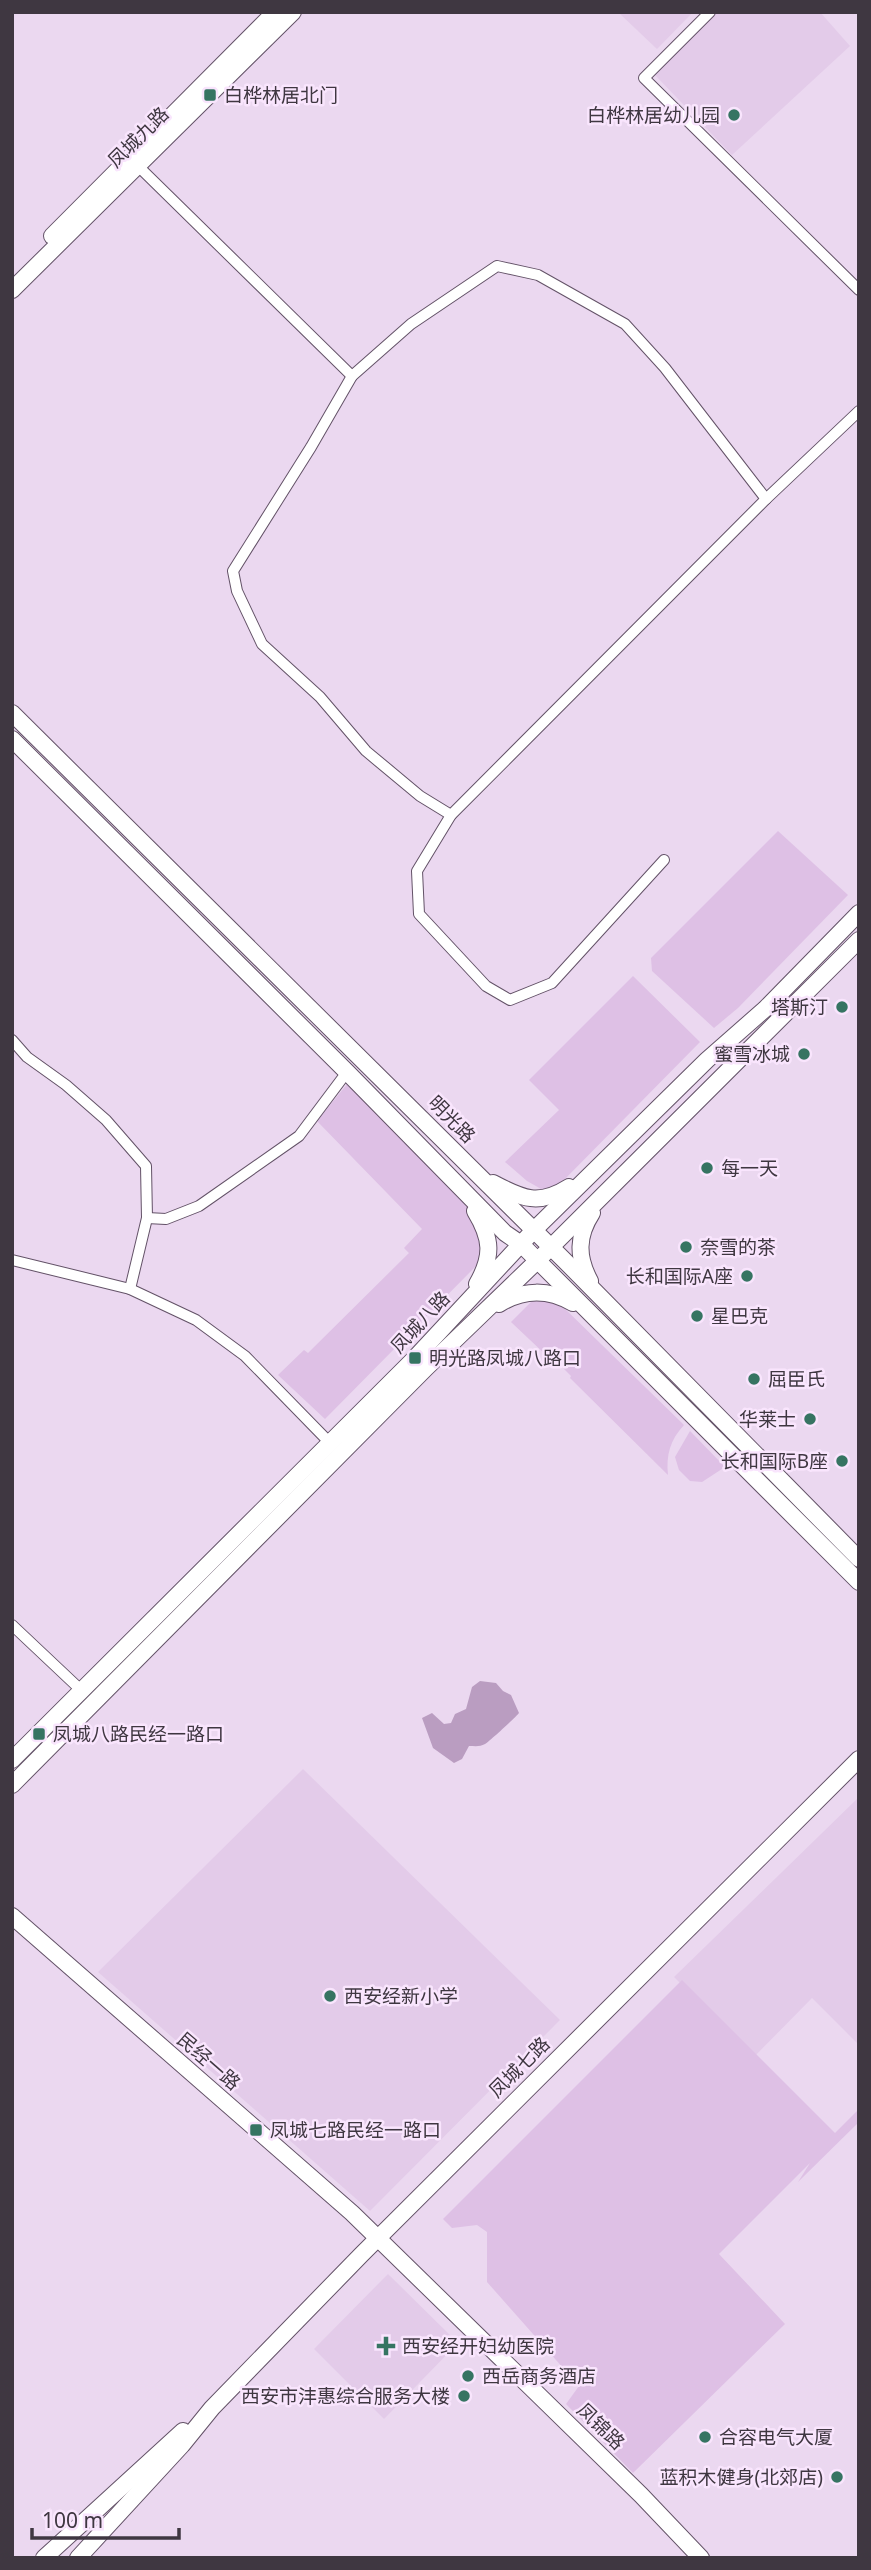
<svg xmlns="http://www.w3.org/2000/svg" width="871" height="2570" viewBox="0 0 871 2570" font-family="'Noto Sans','Noto Sans SC',sans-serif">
	<rect width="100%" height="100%" fill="#ebd8f0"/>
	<g fill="#e3cbe9">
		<polygon points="618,12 693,12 657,49"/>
		<polygon points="717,12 820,12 850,46 732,155 654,74"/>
		<polygon points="303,1769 560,2020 370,2211 98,1972"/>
		<polygon points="859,1797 859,2045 812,1998 754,2057 674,1977"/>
		<polygon points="388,2274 458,2343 384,2419 314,2349"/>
	</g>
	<g fill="#dec0e5">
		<polygon points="778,831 848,895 738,1008 714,1028 652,971 651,958"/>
		<polygon points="633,976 700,1042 562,1182 543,1190 527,1181 505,1162 559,1110 529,1080"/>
		<polygon points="348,1083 479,1214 490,1248 476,1266 325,1419 278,1375 304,1350 308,1353 409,1253 404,1248 422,1229 317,1121"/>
		<path d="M538 1298 560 1304 684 1425C670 1440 666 1455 668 1475L570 1378 571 1376 550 1355 547 1356 511 1322 534 1299Z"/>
		<polygon points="690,1431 725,1467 702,1482 690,1481 679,1470 675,1457"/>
		<polygon points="682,1980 835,2133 859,2109 859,2122 798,2182 810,2163 719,2254 785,2324 633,2473 566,2404 579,2386 487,2282 487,2232 477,2225 452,2228 443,2219"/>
	</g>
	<path fill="#ba9dc1" d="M480 1681 496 1683 503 1691 511 1695 519 1713C517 1716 488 1743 485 1744 480 1747 475 1746 469 1746L462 1759 454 1763 433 1748 422 1718 432 1713 444 1724 451 1723 455 1714 466 1709 472 1687Z"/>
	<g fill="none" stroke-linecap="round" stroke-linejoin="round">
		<defs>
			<g id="street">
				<polyline points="710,12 644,78 859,290"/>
				<polyline points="138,166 352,376"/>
				<polyline points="451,815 420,796 366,751 320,697 262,644 237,591 233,571 311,447 352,376 411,324 497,266 538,275 625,324 665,368 766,499"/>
				<polyline points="664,860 552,983 510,1000 486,986 419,914 417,871 451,815 766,499 859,411"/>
				<polyline points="12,1040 27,1057 66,1085 106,1120 146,1166 147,1218 130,1289"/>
				<polyline points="147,1218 166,1219 199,1206 299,1136 347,1072"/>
				<polyline points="12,1260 130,1289 196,1320 245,1356 330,1443"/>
				<polyline points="12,1625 82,1691"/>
			</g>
			<g id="secondary">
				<polyline points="52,236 275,12"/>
				<polyline points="12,290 293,12"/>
				<polyline points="12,713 564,1260 859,1559"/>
				<polyline points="12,739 347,1072 505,1233 521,1244 859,1582"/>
				<path d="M493 1183C523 1199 539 1206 569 1187"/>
				<path d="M475 1211C492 1239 493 1256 477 1284"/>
				<path d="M590 1281C577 1257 577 1236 592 1213"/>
				<path d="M499 1304C523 1289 549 1289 573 1303"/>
				<polyline points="12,1760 415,1358 534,1230 707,1060 765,1009 859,913"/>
				<polyline points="12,1785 426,1368 537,1261 859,940"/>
				<polyline points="12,1916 352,2213 641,2495 701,2558"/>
				<polyline points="44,2558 183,2431"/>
				<polyline points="78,2558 182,2445 212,2408 362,2254 859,1759"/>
			</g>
		</defs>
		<use href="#street" stroke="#635267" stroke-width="12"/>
		<use href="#secondary" stroke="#635267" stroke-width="18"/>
		<use href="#street" stroke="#fff" stroke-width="10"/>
		<use href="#secondary" stroke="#fff" stroke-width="16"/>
	</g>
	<g fill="#367462" stroke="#f9e5fd" stroke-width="2.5">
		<rect x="203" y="88" width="14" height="14" rx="3.5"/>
		<circle cx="734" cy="115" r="7"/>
		<circle cx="842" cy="1007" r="7"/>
		<circle cx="804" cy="1054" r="7"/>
		<circle cx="707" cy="1168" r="7"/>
		<circle cx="686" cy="1247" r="7"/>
		<circle cx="747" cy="1276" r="7"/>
		<circle cx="697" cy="1316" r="7"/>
		<rect x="408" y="1351" width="14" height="14" rx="3.5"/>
		<circle cx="754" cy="1379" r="7"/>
		<circle cx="810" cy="1419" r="7"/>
		<circle cx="842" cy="1461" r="7"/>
		<rect x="32" y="1727" width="14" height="14" rx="3.5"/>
		<circle cx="330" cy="1996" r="7"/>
		<rect x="249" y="2123" width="14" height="14" rx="3.5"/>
		<path d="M382.5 2335.5h7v7h7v7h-7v7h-7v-7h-7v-7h7z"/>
		<circle cx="468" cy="2376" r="7"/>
		<circle cx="464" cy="2396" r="7"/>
		<circle cx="705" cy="2437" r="7"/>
		<circle cx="837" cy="2477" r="7"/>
	</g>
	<g text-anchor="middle" stroke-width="5" stroke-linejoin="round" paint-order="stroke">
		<g font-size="19" fill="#3f3741" stroke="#f9e5fd" text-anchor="start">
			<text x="224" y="102">白桦林居北门</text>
			<text x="720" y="122" text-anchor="end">白桦林居幼儿园</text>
			<text x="828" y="1014" text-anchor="end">塔斯汀</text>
			<text x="790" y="1061" text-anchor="end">蜜雪冰城</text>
			<text x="721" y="1175">每一天</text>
			<text x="700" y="1254">奈雪的茶</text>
			<text x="733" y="1283" text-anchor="end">长和国际A座</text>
			<text x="711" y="1323">星巴克</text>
			<text x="429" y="1365">明光路凤城八路口</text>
			<text x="768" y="1386">屈臣氏</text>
			<text x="796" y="1426" text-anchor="end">华莱士</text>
			<text x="828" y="1468" text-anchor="end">长和国际B座</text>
			<text x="53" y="1741">凤城八路民经一路口</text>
			<text x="344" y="2003">西安经新小学</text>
			<text x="270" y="2137">凤城七路民经一路口</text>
			<text x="402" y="2353">西安经开妇幼医院</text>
			<text x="482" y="2383">西岳商务酒店</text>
			<text x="450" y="2403" text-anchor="end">西安市沣惠综合服务大楼</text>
			<text x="719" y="2444">合容电气大厦</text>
			<text x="823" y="2484" text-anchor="end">蓝积木健身(北郊店)</text>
		</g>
		<g font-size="19" fill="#3f3741" stroke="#f9e5fd">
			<text transform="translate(138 137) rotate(-45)" y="7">凤城九路</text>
			<text transform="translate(452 1119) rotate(45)" y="7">明光路</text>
			<text transform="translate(420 1322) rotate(-47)" y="7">凤城八路</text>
			<text transform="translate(209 2061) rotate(41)" y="7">民经一路</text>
			<text transform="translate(519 2067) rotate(-45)" y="7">凤城七路</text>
			<text transform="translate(601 2426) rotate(44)" y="7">凤锦路</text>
		</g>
	</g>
	<rect width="871" height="2570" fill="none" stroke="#3f3741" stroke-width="28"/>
	<path d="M32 2528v10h147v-10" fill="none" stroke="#3f3741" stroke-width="3.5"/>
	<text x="42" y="2528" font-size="21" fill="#3f3741" stroke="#f9e5fd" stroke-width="5" paint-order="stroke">100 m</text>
</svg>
